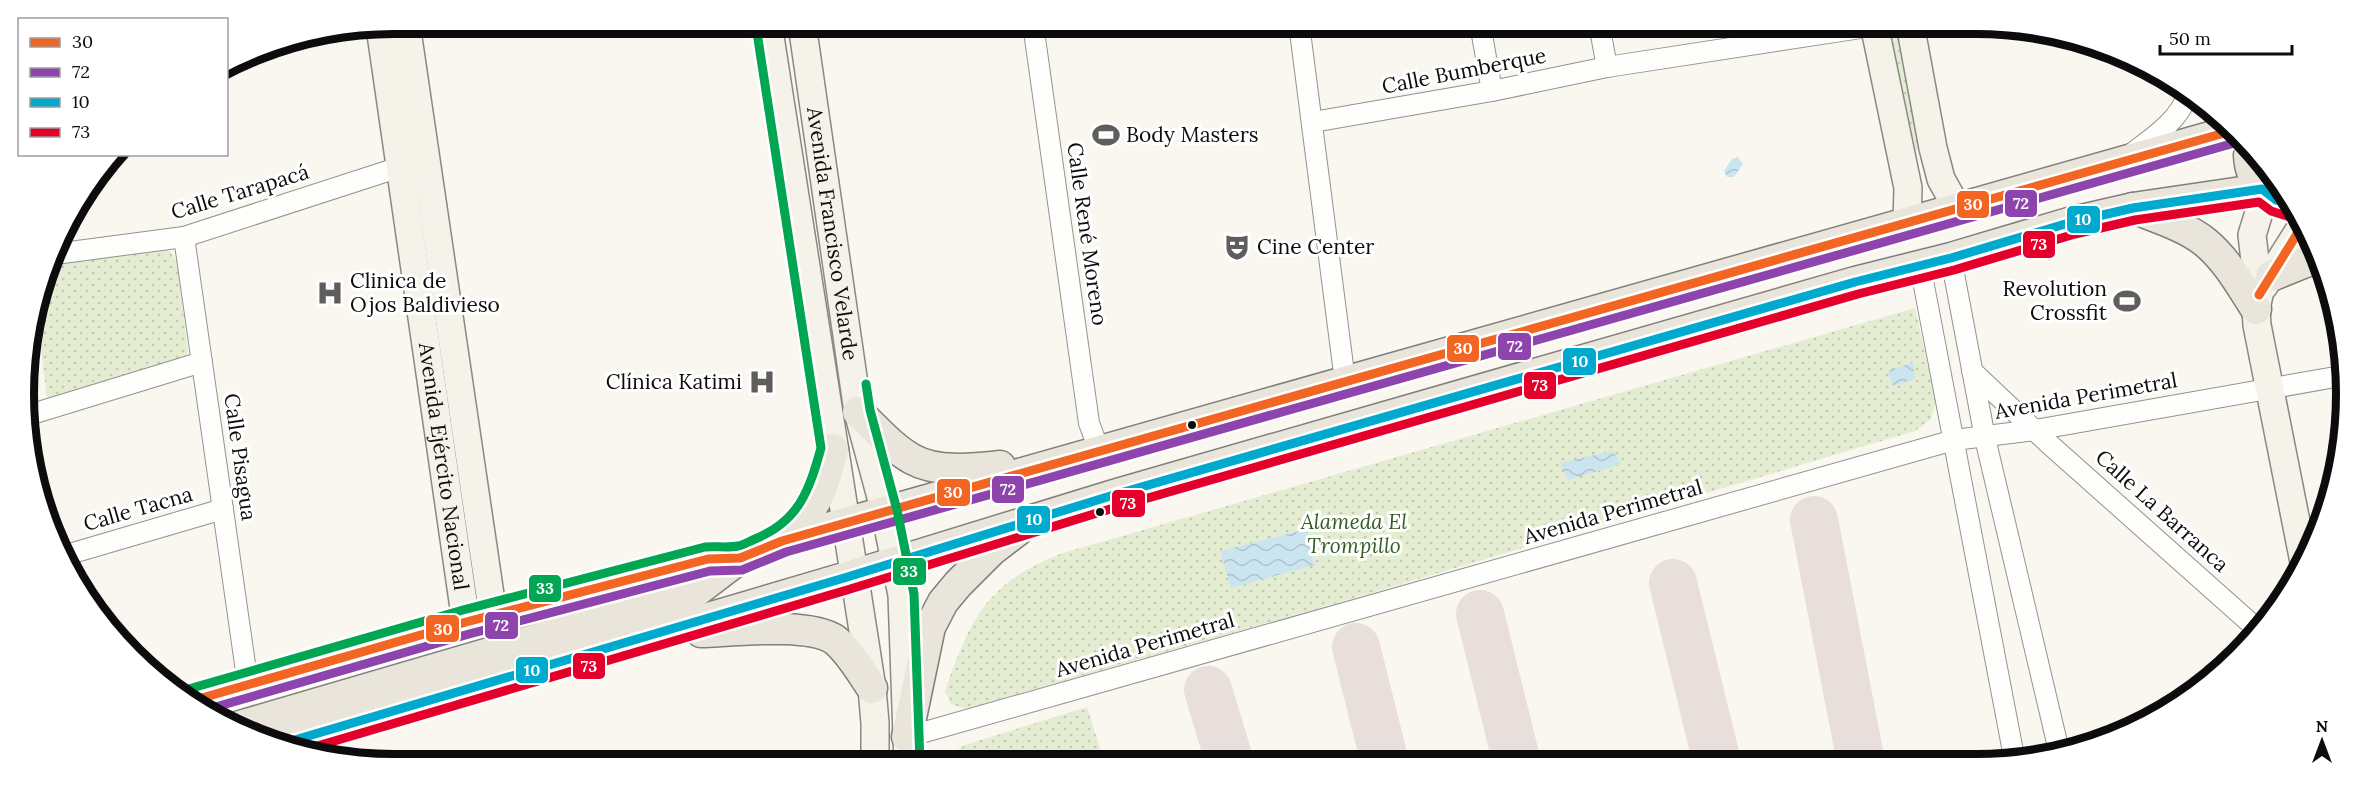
<svg xmlns="http://www.w3.org/2000/svg" width="2370" height="789" viewBox="0 0 2370 789" font-family="Lora,serif">
	<defs>
		<pattern id="green-dots" width="8" height="8" patternUnits="userSpaceOnUse" patternTransform="scale(1.5)"><rect width="8" height="8" fill="#e4edd2"/><path d="M2 2h.1M6 6h.1" fill="none" stroke="#c2cab3" stroke-width="1.8" stroke-linecap="round"/></pattern>
		<pattern id="water-waves" width="16" height="10" patternUnits="userSpaceOnUse" patternTransform="scale(1.5)"><rect width="16" height="10" fill="#cbe5f0"/><path d="M0 5q4-4 8 0t8 0" fill="none" stroke="#adc3cd"/></pattern>
	</defs>
	<rect width="100%" height="100%" fill="#faf7f0"/>
	<g fill="url(#green-dots)">
		<polygon points="1880,24 1906,24 1929,148 1905,152"/>
		<polygon points="156,249 170,251 177,263 188,351 186,359 47,400 37,315 51,266"/>
		<path d="M1915 308 1936 402 1930 420 1915 431 1375 592 966 709 951 704 945 691C970 619 987 582 1063 553Z"/>
		<polygon points="1087,707 1105,764 945,764 945,758 965,745"/>
	</g>
	<g fill="url(#water-waves)">
		<polygon points="1738,157 1743,164 1734,177 1727,177 1724,171 1732,159"/>
		<polygon points="1913,362 1915,379 1893,386 1888,371"/>
		<polygon points="1613,451 1621,464 1568,480 1560,463"/>
		<polygon points="1307,529 1314,565 1231,588 1220,551"/>
	</g>
	<g fill="none" stroke-linecap="round" stroke-linejoin="round">
		<g stroke="#e8dedb" stroke-width="48">
			<polyline points="1814,520 1861,762"/>
			<polyline points="1673,583 1717,762"/>
			<polyline points="1480,614 1517,763"/>
			<polyline points="1356,647 1385,763"/>
			<polyline points="1208,690 1230,763"/>
		</g>
		<defs>
			<g id="street">
				<polyline points="1033,24 1089,423 1099,450"/>
				<polyline points="1299,24 1345,381"/>
				<polyline points="1480,24 1492,91"/>
				<polyline points="1599,24 1607,67"/>
				<polyline points="1313,122 1492,91 1607,67 1874,26"/>
				<path d="M2131 154C2152 138 2179 121 2188 94"/>
				<polyline points="184,237 248,685"/>
				<polyline points="55,254 184,237 400,167"/>
				<polyline points="1951,258 1985,438 2059,751"/>
				<polyline points="1920,265 2015,762"/>
				<polyline points="1972,371 2048,443 2256,628"/>
				<polyline points="32,414 202,362"/>
				<polyline points="66,555 223,509"/>
				<polyline points="907,737 1954,440 2035,430 2341,376"/>
			</g>
			<g id="secondary">
				<polyline points="406,24 493,615"/>
				<polyline points="768,24 872,688 875,723 875,764"/>
				<path id="s1" d="M802 24 858 412 885 512 902 595 908 764"/>
				<polyline points="1874,24 1908,188 1907,222"/>
				<polyline points="1910,24 1933,148 1941,179 1957,208"/>
				<path id="s2" d="M380 27 466 622"/>
				<polyline points="2265,193 2252,235 2259,295 2256,309 2257,325 2304,562"/>
				<polyline points="2264,286 2302,226"/>
			</g>
			<g id="primary">
				<path d="M2249 155C2250 181 2267 201 2293 205"/>
				<path d="M2133 208C2157 218 2185 226 2205 242 2227 260 2241 286 2256 309"/>
				<polyline points="2271,276 2313,259"/>
				<path d="M858 412C875 428 891 447 912 459 937 473 972 469 1000 466"/>
				<path d="M782 541C817 507 821 496 833 449"/>
				<path d="M701 632C732 631 810 622 835 640 850 652 861 672 872 688"/>
				<polyline points="188,702 466,622 708,559 740,558"/>
				<polyline points="240,726 694,593 740,558 782,541 2228,132"/>
				<polyline points="907,737 930,627 943,602 958,584 992,550 1017,531"/>
				<polyline points="281,744 844,578 1117,494 1855,282 1951,258 2072,222 2133,208 2262,189"/>
			</g>
		</defs>
		<use href="#street" stroke="#93928f" stroke-width="22"/>
		<use href="#secondary" stroke="#8a8885" stroke-width="30"/>
		<use href="#primary" stroke="#807f7c" stroke-width="33"/>
		<use href="#street" stroke="#fefefd" stroke-width="20"/>
		<use href="#secondary" stroke="#f4f2e9" stroke-width="27"/>
		<use href="#primary" stroke="#eae5da" stroke-width="30"/>
		<defs>
			<g id="bus-1">
				<polyline points="2259,295 2302,226"/>
				<polyline points="188,702 466,622 708,559 740,558 782,541 2228,132"/>
			</g>
			<polyline id="bus-2" points="205,710 469,634 710,571 742,570 786,552 2231,144"/>
			<polyline id="bus-3" points="281,744 844,578 1117,494 1855,282 1951,258 2072,222 2133,208 2262,189 2276,200 2293,205"/>
			<polyline id="bus-4" points="297,752 847,590 1120,506 1858,294 1954,270 2075,234 2135,220 2259,202 2271,211 2290,217"/>
			<g id="bus-5">
				<polyline points="866,384 870,410 897,510 914,594 920,764"/>
				<path d="M185 690 463 610 705 547C716 546 728 548 738 546 744 545 750 541 755 539 799 521 809 491 821 448L756 26"/>
			</g>
		</defs>
		<use href="#bus-1" stroke="#fff" stroke-width="14"/>
		<use href="#bus-2" stroke="#fff" stroke-width="14"/>
		<use href="#bus-3" stroke="#fff" stroke-width="14"/>
		<use href="#bus-4" stroke="#fff" stroke-width="14"/>
		<use href="#bus-5" stroke="#fff" stroke-width="14"/>
		<use href="#bus-1" stroke="#f26522" stroke-width="9"/>
		<use href="#bus-2" stroke="#8e44ad" stroke-width="9"/>
		<use href="#bus-3" stroke="#00a9ce" stroke-width="9"/>
		<use href="#bus-4" stroke="#e4002b" stroke-width="9"/>
		<use href="#bus-5" stroke="#00a651" stroke-width="9"/>
	</g>
	<defs>
		<symbol id="stadium-bare" viewBox="-9 -9 18 18"><path d="M0-5a6.5 5 0 1 0 0 10a6.5 5 0 1 0 0-10ZM-3.5-1.8h7v3.6h-7Z" fill="#5f5e5c" stroke="#fff" stroke-width="2.5" paint-order="stroke"/></symbol>
		<symbol id="theatre-bare" viewBox="-9 -9 18 18"><path d="M-5-5.5Q0-4 5-5.5V0Q5 5 0 6Q-5 5-5 0ZM-3.3-2.5H-1v1.5H-3.3ZM1-2.5H3.3v1.5H1ZM-2.8 1Q0 5.5 2.8 1Z" fill="#5f5e5c" stroke="#fff" stroke-width="2.5" paint-order="stroke"/></symbol>
		<symbol id="hospital-bare" viewBox="-9 -9 18 18"><path d="M-5-5h3v3.5h4V-5h3V5h-3V1.5h-4V5h-3Z" fill="#5f5e5c" stroke="#fff" stroke-width="2.5" paint-order="stroke"/></symbol>
	</defs>
	<g fill-rule="evenodd">
		<use href="#stadium-bare" x="1087" y="116" width="38" height="38"/>
		<use href="#theatre-bare" x="1218" y="228" width="38" height="38"/>
		<use href="#hospital-bare" x="311" y="274" width="38" height="38"/>
		<use href="#stadium-bare" x="2108" y="282" width="38" height="38"/>
		<use href="#hospital-bare" x="743" y="363" width="38" height="38"/>
	</g>
	<g fill="#0c0c0c" stroke="#fff" stroke-width="2">
		<circle cx="1192" cy="425" r="5"/>
		<circle cx="1100" cy="512" r="5"/>
	</g>
	<g text-anchor="middle" stroke-width="6" stroke-linejoin="round" paint-order="stroke">
		<g font-size="21" fill="#0c0c0c" stroke="#fff">
			<text transform="translate(1464 71) rotate(-11)" y="7">Calle Bumberque</text>
			<text transform="translate(240 192) rotate(-17)" y="7">Calle Tarapacá</text>
			<text dy="7" stroke="none"><textPath href="#s1" startOffset="212">Avenida Francisco Velarde</textPath></text>
			<text transform="translate(1087 234) rotate(82)" y="7">Calle René Moreno</text>
			<text transform="translate(2086 396) rotate(-10)" y="7">Avenida Perimetral</text>
			<text transform="translate(240 457) rotate(82)" y="7">Calle Pisagua</text>
			<text dy="7" stroke="none"><textPath href="#s2" startOffset="444">Avenida Ejército Nacional</textPath></text>
			<text transform="translate(138 509) rotate(-16)" y="7">Calle Tacna</text>
			<text transform="translate(2162 511) rotate(42)" y="7">Calle La Barranca</text>
			<text transform="translate(1613 512) rotate(-16)" y="7">Avenida Perimetral</text>
			<text transform="translate(1145 645) rotate(-16)" y="7">Avenida Perimetral</text>
		</g>
		<g font-size="21" fill="#0c0c0c" stroke="#fff" text-anchor="start">
			<text x="1126" y="142">Body Masters</text>
			<text x="1257" y="254">Cine Center</text>
			<text x="350" y="288">Clinica de<tspan x="350" dy="24">Ojos Baldivieso</tspan></text>
			<text x="2107" y="296" text-anchor="end">Revolution<tspan x="2107" dy="24">Crossfit</tspan></text>
			<text x="742" y="389" text-anchor="end">Clínica Katimi</text>
		</g>
		<g font-size="21" font-style="italic" fill="#325d23" stroke="#fff">
			<text x="1354" y="529">Alameda El<tspan x="1354" dy="24">Trompillo</tspan></text>
		</g>
	</g>
	<path d="M0 0H2370V789H0ZM394 34H1976A360 360 0 0 1 2336 394V394A360 360 0 0 1 1976 754H394A360 360 0 0 1 34 394V394A360 360 0 0 1 394 34Z" fill="#fff" fill-rule="evenodd"/>
	<path fill="none" stroke="#0c0c0c" stroke-width="8" d="M394 34H1976A360 360 0 0 1 2336 394V394A360 360 0 0 1 1976 754H394A360 360 0 0 1 34 394V394A360 360 0 0 1 394 34Z"/>
	<g stroke="#fff" stroke-width="2">
		<rect x="2004" y="189" width="34" height="29" rx="6" fill="#8e44ad"/>
		<rect x="1956" y="190" width="34" height="29" rx="6" fill="#f26522"/>
		<rect x="2066" y="205" width="35" height="29" rx="6" fill="#00a9ce"/>
		<rect x="2022" y="230" width="34" height="29" rx="6" fill="#e4002b"/>
		<rect x="1497" y="332" width="35" height="29" rx="6" fill="#8e44ad"/>
		<rect x="1446" y="334" width="34" height="29" rx="6" fill="#f26522"/>
		<rect x="1562" y="347" width="35" height="29" rx="6" fill="#00a9ce"/>
		<rect x="1523" y="371" width="34" height="29" rx="6" fill="#e4002b"/>
		<rect x="991" y="475" width="34" height="29" rx="6" fill="#8e44ad"/>
		<rect x="936" y="478" width="35" height="29" rx="6" fill="#f26522"/>
		<rect x="1111" y="489" width="35" height="29" rx="6" fill="#e4002b"/>
		<rect x="1016" y="505" width="35" height="29" rx="6" fill="#00a9ce"/>
		<rect x="892" y="557" width="35" height="29" rx="6" fill="#00a651"/>
		<rect x="528" y="574" width="34" height="29" rx="6" fill="#00a651"/>
		<rect x="484" y="611" width="35" height="29" rx="6" fill="#8e44ad"/>
		<rect x="425" y="614" width="35" height="29" rx="6" fill="#f26522"/>
		<rect x="572" y="652" width="34" height="28" rx="6" fill="#e4002b"/>
		<rect x="515" y="656" width="34" height="28" rx="6" fill="#00a9ce"/>
	</g>
	<g font-size="16" text-anchor="middle" font-weight="bold" fill="#fff">
		<text x="2021" y="209">72</text>
		<text x="1973" y="210">30</text>
		<text x="2083" y="225">10</text>
		<text x="2039" y="250">73</text>
		<text x="1515" y="352">72</text>
		<text x="1463" y="354">30</text>
		<text x="1580" y="367">10</text>
		<text x="1540" y="391">73</text>
		<text x="1008" y="495">72</text>
		<text x="953" y="498">30</text>
		<text x="1128" y="509">73</text>
		<text x="1034" y="525">10</text>
		<text x="909" y="577">33</text>
		<text x="545" y="594">33</text>
		<text x="501" y="631">72</text>
		<text x="443" y="635">30</text>
		<text x="589" y="672">73</text>
		<text x="532" y="676">10</text>
	</g>
	<rect x="18" y="18" width="210" height="138" fill="#ffffff" stroke="#9e9e9e" stroke-width="1.5"/>
	<rect x="30" y="38" width="30" height="9" fill="#f26522" stroke="#9e9e9e" stroke-width="1.5"/>
	<text x="72" y="48" font-size="18" fill="#0c0c0c">30</text>
	<rect x="30" y="68" width="30" height="9" fill="#8e44ad" stroke="#9e9e9e" stroke-width="1.5"/>
	<text x="72" y="78" font-size="18" fill="#0c0c0c">72</text>
	<rect x="30" y="98" width="30" height="9" fill="#00a9ce" stroke="#9e9e9e" stroke-width="1.5"/>
	<text x="72" y="108" font-size="18" fill="#0c0c0c">10</text>
	<rect x="30" y="128" width="30" height="9" fill="#e4002b" stroke="#9e9e9e" stroke-width="1.5"/>
	<text x="72" y="138" font-size="18" fill="#0c0c0c">73</text>
	<g transform="translate(2322 741)" stroke="#ffffff" stroke-width="4.5" paint-order="stroke">
	<path d="M0-4.5L10 22L0 15L-10 22Z" fill="#0c0c0c"/>
	<text y="-9" font-size="16" font-weight="bold" text-anchor="middle" fill="#0c0c0c">N</text>
	</g>
	<path d="M2160 45v9h132v-9" fill="none" stroke="#0c0c0c" stroke-width="3"/>
	<text x="2169" y="45" font-size="18" fill="#0c0c0c" stroke="#ffffff" stroke-width="4.5" paint-order="stroke">50 m</text>
</svg>
